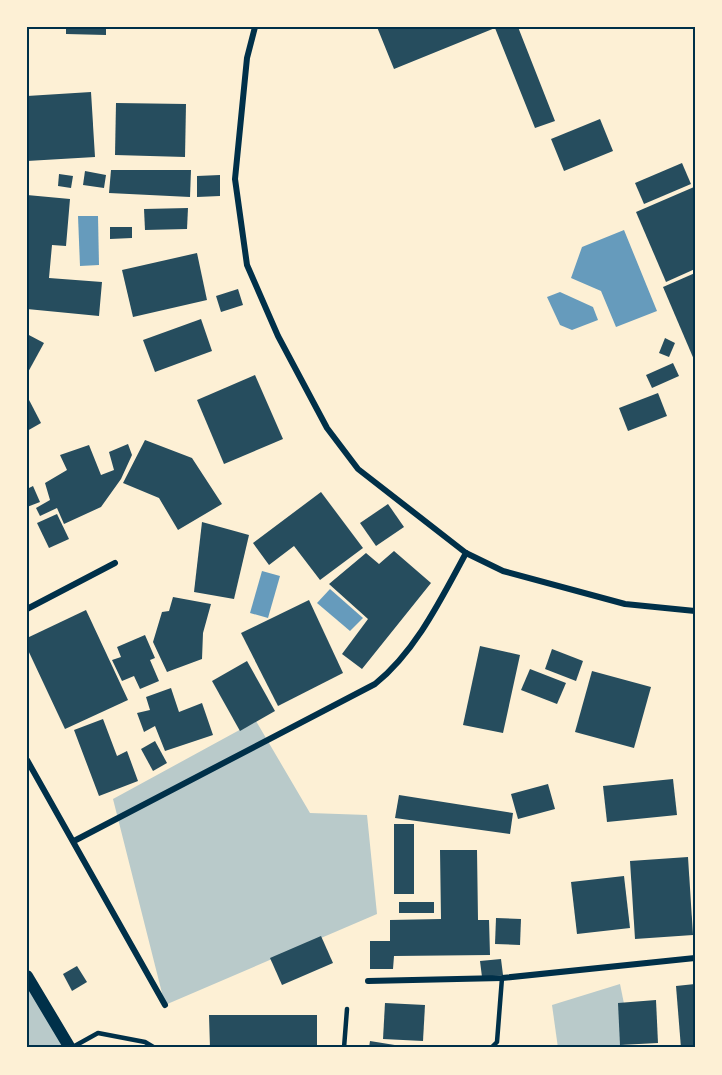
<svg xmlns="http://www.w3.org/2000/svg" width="722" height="1075" viewBox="0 0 722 1075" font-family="'Asap Condensed',sans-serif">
	<rect width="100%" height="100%" fill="#fdf0d5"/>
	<g fill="#b9caca">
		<polygon points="256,721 310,813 367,815 377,914 165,1005 113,799"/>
		<polygon points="27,976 68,1048 27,1048"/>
		<polygon points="620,984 631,1038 620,1048 558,1048 552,1005"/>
	</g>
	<g fill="#669bbc">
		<polygon points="78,216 98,216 99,265 80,266"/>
		<polygon points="624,230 657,311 616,327 601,291 571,278 582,247"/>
		<polygon points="560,292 593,307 598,320 572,330 560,325 547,297"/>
		<polygon points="262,571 280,576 268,618 250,613"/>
		<polygon points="330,589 363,618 350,631 317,603"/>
	</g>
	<g fill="#264d5e">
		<polygon points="66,27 106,27 106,35 66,34"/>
		<polygon points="377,27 518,27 555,121 535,128 495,28 394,69"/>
		<polygon points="91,92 95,157 27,161 27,96"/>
		<polygon points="116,103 186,104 185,157 115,155"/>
		<polygon points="600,119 613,151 564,171 551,139"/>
		<polygon points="682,163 691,184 644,204 635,183"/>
		<polygon points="111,170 191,170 190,197 109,193"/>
		<polygon points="85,171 106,175 104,188 83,185"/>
		<polygon points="59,174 73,176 71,188 58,186"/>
		<polygon points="220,175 220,196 197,197 197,176"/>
		<polygon points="694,187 695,269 666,282 636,212"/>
		<polygon points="27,195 70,199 66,246 52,245 49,278 102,282 99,316 27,309"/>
		<polygon points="188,208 187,229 145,230 144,209"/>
		<polygon points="110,227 132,227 132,238 110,239"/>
		<polygon points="197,253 207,300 133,317 122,270"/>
		<polygon points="695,273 695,362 663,287"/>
		<polygon points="238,289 243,305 221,312 216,296"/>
		<polygon points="201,319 212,351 155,372 143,340"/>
		<polygon points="27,334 44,343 27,374"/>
		<polygon points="665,338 675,343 669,357 659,353"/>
		<polygon points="673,363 679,376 652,388 646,375"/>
		<polygon points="255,375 283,439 224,464 197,400"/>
		<polygon points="658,393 667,416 628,431 619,408"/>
		<polygon points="27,396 41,423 27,431"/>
		<polygon points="145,440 192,458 222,504 178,530 159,498 123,483"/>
		<polygon points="128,444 132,455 121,479 101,507 64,524 57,508 40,516 36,508 50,500 45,483 67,470 60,455 89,445 101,475 114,470 109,452"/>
		<polygon points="33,486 40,502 27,507 27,489"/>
		<polygon points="321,492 363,548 320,580 294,546 269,565 253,543"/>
		<polygon points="388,504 404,527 376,546 360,523"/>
		<polygon points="57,514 69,539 49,548 37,523"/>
		<polygon points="202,522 249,535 234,599 194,592"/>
		<polygon points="394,551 431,583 362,669 342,654 368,619 329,584 366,553 379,564"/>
		<polygon points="173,597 211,604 203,633 202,659 167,672 153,642 162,612 169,611"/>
		<polygon points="309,600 343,673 278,706 241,633"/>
		<polygon points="86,610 128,700 65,729 27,648 27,638"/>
		<polygon points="145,635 155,658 150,660 159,681 140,689 134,676 122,681 112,660 121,657 117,647"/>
		<polygon points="480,646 520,655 503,733 463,725"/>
		<polygon points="552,649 583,661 576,681 545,669"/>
		<polygon points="247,661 275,711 240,731 212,681"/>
		<polygon points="530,669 566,683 557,704 521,690"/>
		<polygon points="592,671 651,687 634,748 575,732"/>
		<polygon points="171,688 179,712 202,703 213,735 165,751 155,726 144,732 137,713 150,710 146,697"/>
		<polygon points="103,719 117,756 127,751 138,781 99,796 74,730"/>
		<polygon points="155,741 167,763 153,771 141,749"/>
		<polygon points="673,779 677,815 607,822 603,786"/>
		<polygon points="548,784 555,809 518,819 511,794"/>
		<polygon points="399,795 513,813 510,834 395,818"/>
		<rect x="394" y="824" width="20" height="70"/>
		<polygon points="440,850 477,850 478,920 489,920 490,955 394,956 393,969 370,969 370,941 390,941 390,920 441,919"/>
		<polygon points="688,857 693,935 635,939 630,861"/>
		<polygon points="624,876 630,928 577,934 571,882"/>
		<rect x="399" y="902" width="35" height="11"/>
		<polygon points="496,918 521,919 520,945 495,944"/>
		<polygon points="321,936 333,963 282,985 270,958"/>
		<polygon points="501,959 503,975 482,977 480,961"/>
		<polygon points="77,966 87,982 72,991 63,974"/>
		<polygon points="695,984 695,1048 681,1048 676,986"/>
		<polygon points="656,1000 658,1043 620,1045 618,1003"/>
		<polygon points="385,1003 425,1005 423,1041 383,1039"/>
		<polygon points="209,1015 317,1015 317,1048 210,1048"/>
		<polygon points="370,1041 407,1047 407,1048 369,1048"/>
	</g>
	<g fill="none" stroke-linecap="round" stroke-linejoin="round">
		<g stroke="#003049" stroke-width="4.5">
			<polyline points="71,1048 98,1033 145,1042 155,1048"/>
			<polyline points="344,1048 347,1009"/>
			<polyline points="491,1048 497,1042 502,978"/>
		</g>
		<g stroke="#003049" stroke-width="6">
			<polyline points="255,27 247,58 235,179 247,265 278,336 327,428 358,469 466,553 503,571 625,604 695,611"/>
			<polyline points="27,609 115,563"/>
			<polyline points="27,760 165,1005"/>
			<path d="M74 841 375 684C416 651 441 599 466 553"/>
			<polyline points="368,981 502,978 695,958"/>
		</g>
		<polyline stroke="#003049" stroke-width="12" points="27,976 70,1048"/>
	</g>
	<rect width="722" height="1075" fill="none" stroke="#fdf0d5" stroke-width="57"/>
	<rect x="28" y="28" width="666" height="1018" fill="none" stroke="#003049" stroke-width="2"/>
</svg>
